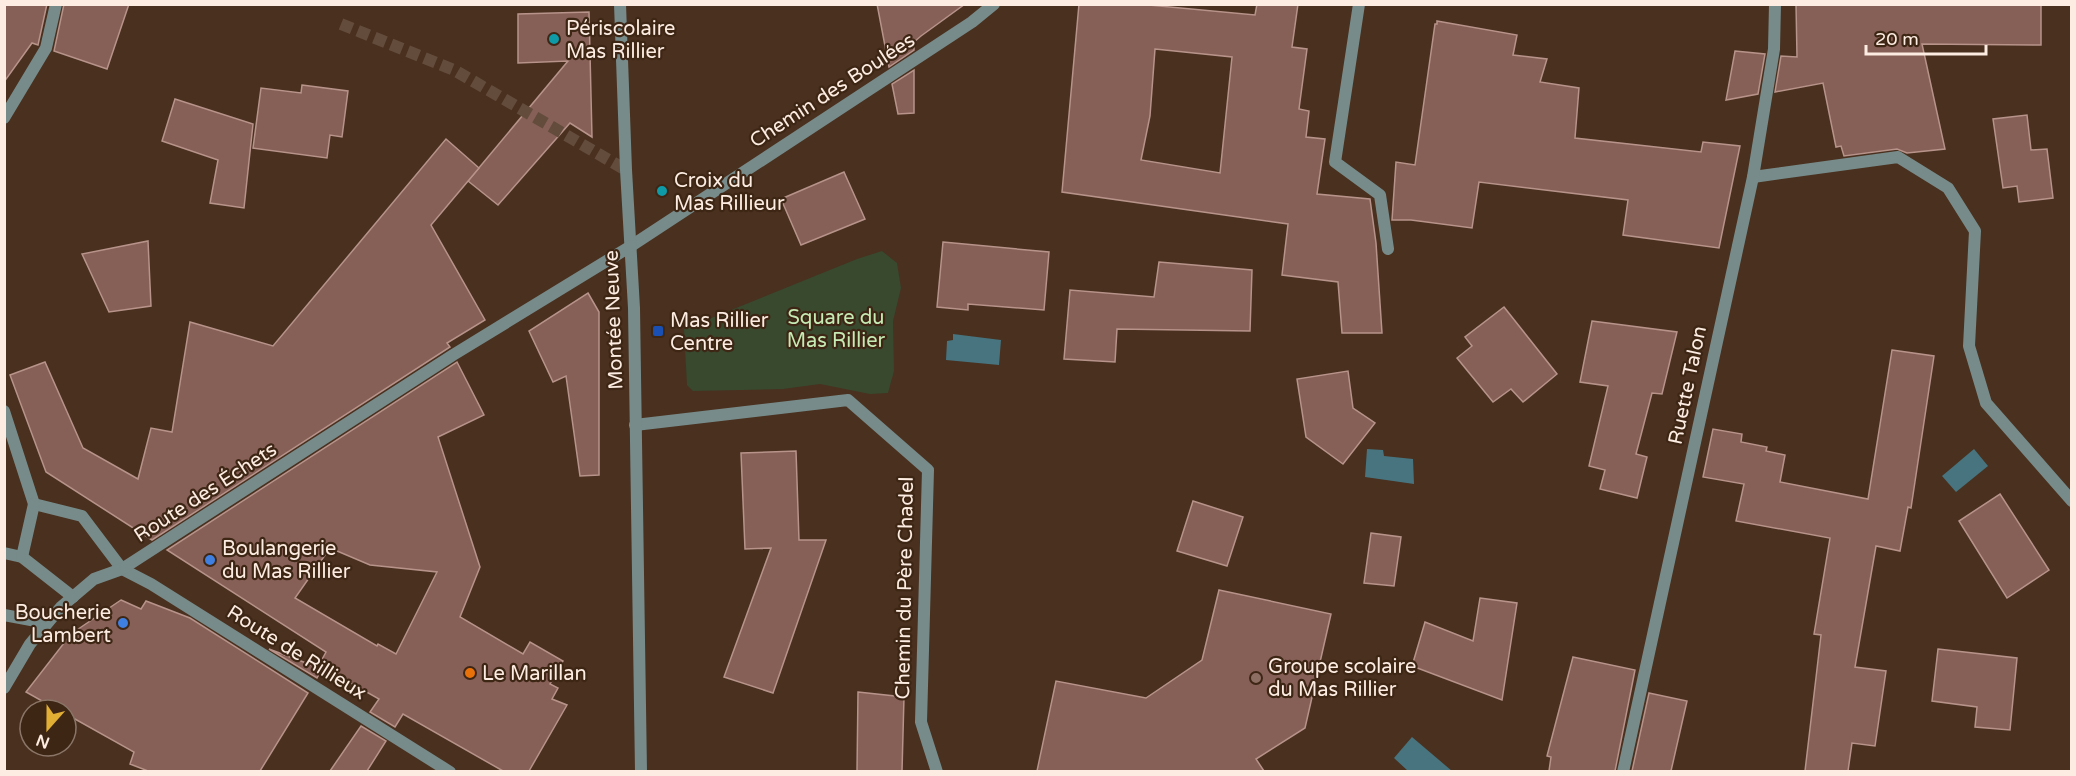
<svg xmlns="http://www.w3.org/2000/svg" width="2076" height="776" viewBox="0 0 2076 776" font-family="'Varela Round',sans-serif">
	<rect width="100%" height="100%" fill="#49301f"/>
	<polygon fill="#38492e" points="882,251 897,263 901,288 893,321 894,371 888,393 870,394 820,384 783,389 693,391 687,385 684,329 857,259"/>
	<g fill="#47747f">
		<polygon points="953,334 1001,340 999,365 946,360 947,341 953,340"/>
		<polygon points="1367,449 1383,450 1384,456 1413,459 1414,484 1365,477"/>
		<polygon points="1974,449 1988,466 1956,492 1942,476"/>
		<polygon points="1412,737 1452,771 1408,771 1394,758"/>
	</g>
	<g fill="#866057" stroke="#b7938a" stroke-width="1.5" fill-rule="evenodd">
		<polygon points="4,4 47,4 38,45 32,43 4,82"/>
		<polygon points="64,4 129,4 107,69 54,51"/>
		<polygon points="877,4 965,4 921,36 914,42 914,50 889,67"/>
		<path d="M1079 4H1138L1255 15 1257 4H1298L1292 47 1307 49 1299 109 1309 111 1306 137 1325 139 1317 194 1370 199 1376 243 1382 333H1342L1338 282 1282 275 1288 224 1062 192ZM1155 49 1232 57 1220 173 1141 160 1150 116Z"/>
		<polygon points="1796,4 2041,4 2041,45 1922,44 1945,149 1907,153 1897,149 1844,156 1841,146 1836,147 1823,83 1775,92 1781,56 1797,57"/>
		<polygon points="589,12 592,137 570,123 498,205 468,181 568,61 518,63 518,14"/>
		<polygon points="1437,21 1517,35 1513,55 1547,59 1540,82 1579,88 1575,138 1701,152 1703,142 1740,146 1719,248 1623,235 1628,200 1479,182 1472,228 1411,220 1392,220 1396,162 1415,165 1435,24 1437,24"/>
		<polygon points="1735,51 1765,54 1758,94 1726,100"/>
		<polygon points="914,70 914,113 898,114 892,84"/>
		<polygon points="302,85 348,91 342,137 330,135 327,158 253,148 261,88 301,93"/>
		<polygon points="175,99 253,124 244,208 210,203 218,160 162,141"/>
		<polygon points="2027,115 2031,150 2047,149 2053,198 2019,202 2017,186 2003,188 1993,119"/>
		<polygon points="446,139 479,168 431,225 485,320 447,343 450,347 152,540 46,472 10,375 45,362 83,448 138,479 151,428 172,432 190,322 273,346"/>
		<polygon points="844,172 865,219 801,245 781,199"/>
		<polygon points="148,241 151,306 109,312 82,254"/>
		<polygon points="943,242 1049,252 1044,310 968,304 968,310 937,307"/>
		<polygon points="1159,262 1252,270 1250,331 1117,329 1115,362 1064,359 1070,290 1154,297"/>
		<polygon points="588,293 599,312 599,475 580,476 566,376 553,382 529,331"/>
		<polygon points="1504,307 1557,374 1523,402 1511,389 1493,402 1457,358 1472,346 1465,337"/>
		<polygon points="1592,321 1677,332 1662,394 1652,393 1636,454 1647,457 1637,498 1600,489 1605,470 1589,466 1608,386 1580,382"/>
		<polygon points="1892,350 1934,356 1911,508 1908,507 1900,551 1876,546 1855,667 1886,671 1875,746 1852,743 1848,771 1805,771 1821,635 1814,634 1830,538 1736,521 1744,484 1703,477 1713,429 1742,434 1741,442 1767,447 1766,451 1785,455 1780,482 1868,499"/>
		<path d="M457 362 484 415 438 437 480 567 460 617 523 654 530 642 563 661 550 684 558 688 552 699 567 705 529 771H503L403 714 395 727 370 712 379 699 319 665 326 652 167 550ZM330 548 370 565 437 572 396 654 378 644 377 646 295 598Z"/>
		<polygon points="1348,371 1353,408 1375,423 1343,464 1306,437 1297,379"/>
		<polygon points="796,451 799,540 826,540 773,693 724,677 771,548 745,549 741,453"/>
		<polygon points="2000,494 2049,570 2007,598 1959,521"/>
		<polygon points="1193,501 1243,517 1227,566 1177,551"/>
		<polygon points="1371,533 1401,537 1394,586 1364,583"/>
		<polygon points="1219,590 1331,614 1305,728 1256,759 1264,771 1037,771 1056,681 1146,698 1202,660"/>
		<polygon points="1480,598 1517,603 1502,700 1412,666 1425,622 1473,641"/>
		<polygon points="121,600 141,609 146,601 190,618 308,693 260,771 148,771 130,764 134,752 66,714 66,710 58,710 26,692 71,634"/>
		<polygon points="269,649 322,669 317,678"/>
		<polygon points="1938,649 2017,658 2010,730 1975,727 1977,707 1932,701"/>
		<polygon points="1573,657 1635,670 1615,771 1549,771 1551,757 1547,756"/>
		<polygon points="858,692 904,697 902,771 857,771"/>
		<polygon points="1649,693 1687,701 1671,771 1632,771"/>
		<polygon points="361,726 386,741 367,771 330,771"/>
	</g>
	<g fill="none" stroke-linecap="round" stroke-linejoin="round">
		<polyline stroke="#644c3c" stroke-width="12" stroke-dasharray="12 6" stroke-linecap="butt" points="341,24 454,70 626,170"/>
		<g stroke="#778b8a" stroke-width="12">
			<polyline points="1359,4 1335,162 1380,195 1388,249"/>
			<polyline points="4,118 46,48 56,4"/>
			<polyline points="1753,177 1898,157 1948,188 1975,231 1969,346 1986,403 2072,501"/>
			<polyline points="631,246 972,22 994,4"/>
			<polyline points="4,411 34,504"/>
			<polyline points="635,425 848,400 928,470 921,722 937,772"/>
			<polyline points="34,504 82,516 122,569"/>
			<polyline points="4,553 22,557 73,597"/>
			<polyline points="22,557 34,504"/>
			<polyline points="4,615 47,623"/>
			<polyline points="1623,772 1753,177 1774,49 1775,4"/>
		</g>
		<g stroke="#778b8a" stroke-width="12">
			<polyline points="620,4 626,170 634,308 641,772"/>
			<polyline points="122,569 151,584 450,772"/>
			<polyline points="4,688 30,644 61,607 94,579 122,569 453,355 631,246"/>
		</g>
	</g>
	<g fill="#0f9aa8" stroke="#3e2615" stroke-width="2">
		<circle cx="554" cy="39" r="6"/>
		<circle cx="662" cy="191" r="6"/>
	</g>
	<rect fill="#1a4fb4" stroke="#3e2615" stroke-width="2" x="652" y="325" width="12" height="12" rx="3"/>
	<g fill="#3f7fe0" stroke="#3e2615" stroke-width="2">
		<circle cx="210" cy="560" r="6"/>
		<circle cx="123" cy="623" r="6"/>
	</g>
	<circle fill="#e8710a" stroke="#3e2615" stroke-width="2" cx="470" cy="673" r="6"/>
	<circle fill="#8d6e63" stroke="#3e2615" stroke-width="2" cx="1256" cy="678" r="6"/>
	<g text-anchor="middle" stroke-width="4.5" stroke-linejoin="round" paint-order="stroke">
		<g font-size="20" fill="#fcece1" stroke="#3e2615" text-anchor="start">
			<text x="566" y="35">Périscolaire<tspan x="566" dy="23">Mas Rillier</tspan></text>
			<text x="674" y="187">Croix du<tspan x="674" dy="23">Mas Rillieur</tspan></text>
			<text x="670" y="327">Mas Rillier<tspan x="670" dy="23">Centre</tspan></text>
			<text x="222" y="555">Boulangerie<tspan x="222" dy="23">du Mas Rillier</tspan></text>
			<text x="111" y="619" text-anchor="end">Boucherie<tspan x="111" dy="23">Lambert</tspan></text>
			<text x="1268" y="673">Groupe scolaire<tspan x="1268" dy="23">du Mas Rillier</tspan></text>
			<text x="482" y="680">Le Marillan</text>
		</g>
		<g font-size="20" fill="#fcece1" stroke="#3e2615">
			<text transform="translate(832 90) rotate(-33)" y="7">Chemin des Boulées</text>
			<text transform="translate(613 320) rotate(-92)" y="7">Montée Neuve</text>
			<text transform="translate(1687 385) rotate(-78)" y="7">Ruette Talon</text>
			<text transform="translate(205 492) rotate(-33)" y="7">Route des Échets</text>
			<text transform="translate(904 588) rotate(-89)" y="7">Chemin du Père Chadel</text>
			<text transform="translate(297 652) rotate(32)" y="7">Route de Rillieux</text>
		</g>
		<g font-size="20" fill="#c6eab3" stroke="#3e2615">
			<text x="836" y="324">Square du<tspan x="836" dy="23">Mas Rillier</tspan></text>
		</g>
	</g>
	<rect width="2076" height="776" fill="none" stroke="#fcece1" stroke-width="12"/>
	<g transform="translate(48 728) rotate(201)"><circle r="28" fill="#3e2615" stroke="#8a7567" stroke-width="1.5"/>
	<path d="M0-4.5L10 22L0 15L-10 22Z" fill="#e1af34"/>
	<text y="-9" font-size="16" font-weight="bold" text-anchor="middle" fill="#fcece1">N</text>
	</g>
	<path d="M1866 45v9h120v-9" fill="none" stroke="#fcece1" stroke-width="3"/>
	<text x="1875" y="45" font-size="18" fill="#fcece1" stroke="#3e2615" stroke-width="4.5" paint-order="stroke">20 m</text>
</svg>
